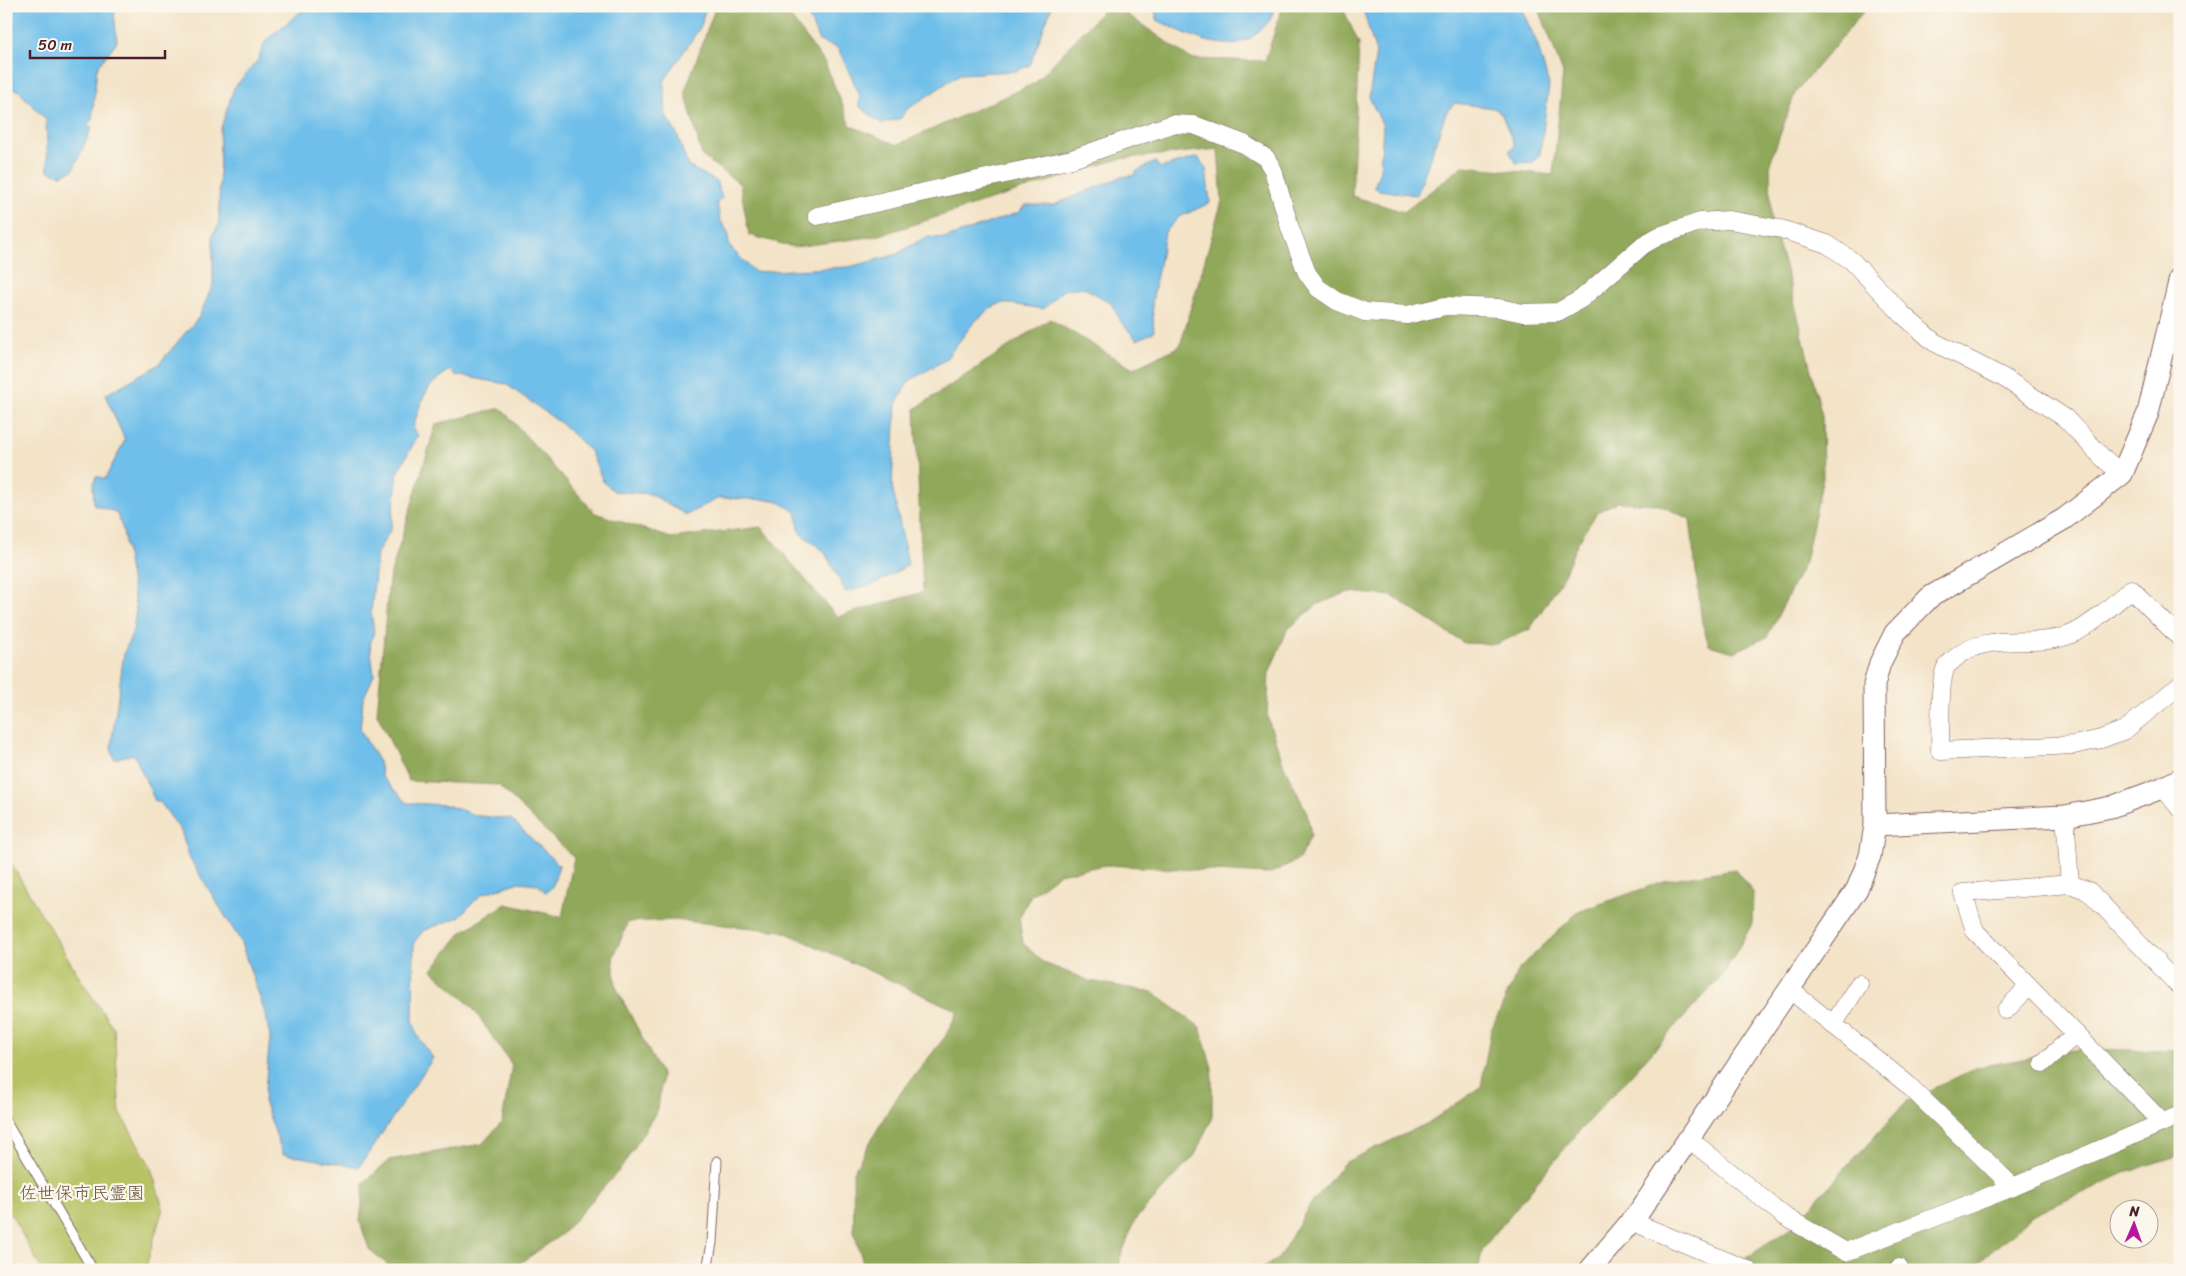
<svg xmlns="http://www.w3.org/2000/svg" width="2186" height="1276" viewBox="0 0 2186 1276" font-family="Sriracha,'Klee One',sans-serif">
	<rect width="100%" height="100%" fill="#fbf7ec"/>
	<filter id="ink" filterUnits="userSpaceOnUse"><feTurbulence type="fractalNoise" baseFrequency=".02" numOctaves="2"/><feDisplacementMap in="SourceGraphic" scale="10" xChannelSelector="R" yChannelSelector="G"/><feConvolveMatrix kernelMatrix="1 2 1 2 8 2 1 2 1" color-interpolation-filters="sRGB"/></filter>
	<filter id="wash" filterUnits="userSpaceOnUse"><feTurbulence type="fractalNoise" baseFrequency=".0096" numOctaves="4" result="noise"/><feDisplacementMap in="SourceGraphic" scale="20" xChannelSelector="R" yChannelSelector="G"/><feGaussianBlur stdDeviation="1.12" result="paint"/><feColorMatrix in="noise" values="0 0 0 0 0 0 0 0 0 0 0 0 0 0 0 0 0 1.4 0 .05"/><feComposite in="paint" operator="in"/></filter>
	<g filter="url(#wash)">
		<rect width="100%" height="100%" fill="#f3e3c7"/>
		<polygon fill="#b6c264" stroke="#807048" points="6,855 81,980 114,1029 120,1113 150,1165 163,1208 145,1270 42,1270 11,1214 6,1217"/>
		<g fill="#90a85a" stroke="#6d6442">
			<polygon points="716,6 782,6 825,63 851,126 897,145 1035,83 1107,6 1115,6 1191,59 1265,61 1283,6 1342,6 1359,44 1352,196 1404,212 1463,166 1553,175 1563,73 1538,6 1868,6 1795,93 1770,163 1771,218 1790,284 1822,416 1823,478 1805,562 1767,637 1734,652 1709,645 1702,623 1690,519 1657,504 1617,502 1597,512 1577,544 1562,579 1530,629 1496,644 1464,643 1392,596 1349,592 1318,604 1287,630 1269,673 1267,716 1284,766 1307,813 1311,835 1299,859 1269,874 1106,865 1059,874 1031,895 1019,918 1023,943 1044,963 1090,981 1152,992 1200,1027 1212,1068 1212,1117 1195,1155 1135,1220 1120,1258 1119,1270 865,1270 854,1232 853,1172 892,1104 945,1037 958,1011 782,931 674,920 628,922 613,958 616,987 662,1076 658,1109 622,1167 562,1234 516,1266 505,1270 394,1270 369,1249 360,1222 364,1183 389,1160 482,1144 502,1122 512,1065 472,1007 432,970 462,932 506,904 562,917 574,858 498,785 409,781 377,714 389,580 436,424 501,408 595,513 671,538 761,527 837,617 923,592 915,409 1050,319 1133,369 1180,346 1222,201 1218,149 1119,159 877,236 794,247 749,235 740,184 702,156 685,91"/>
			<polygon points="1735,869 1753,892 1752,924 1723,975 1580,1130 1483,1248 1478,1270 1257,1270 1278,1259 1310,1205 1344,1163 1428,1123 1481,1087 1491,1030 1519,969 1578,912 1667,880"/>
			<polygon points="2079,1049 2180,1051 2180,1155 2129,1171 2032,1216 1970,1270 1728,1270 1791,1228 1906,1102 1978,1067"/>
		</g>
		<g fill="#6fbfea" stroke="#5c6f8a">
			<polygon points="6,6 119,6 114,14 117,41 97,68 92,120 87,125 92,127 73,170 61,175 48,171 46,120 17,89 6,90"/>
			<path d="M308 6H706L701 26 664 81 666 116 677 134 688 166 716 181 722 198 717 203 720 220 728 232 729 246 755 272 849 267 895 255 926 237 946 238 1020 212 1025 205H1054L1121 177 1136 175 1135 172 1155 162 1160 168 1198 157 1206 169 1210 203 1179 217 1165 232 1152 303 1154 332 1137 340 1121 322 1111 303 1083 287 1063 290 1044 309 1003 303 994 306 974 322 945 360 909 381 896 404 892 485 908 565 875 584 846 592 824 551 800 533 796 512 776 500 719 498 686 515 651 494 614 491 604 483 590 451 562 424 506 384 455 375 451 370C425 384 421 401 413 428L418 436 398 471 391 529 377 553 371 613 374 631 370 645 374 675 363 699 360 730 379 762 382 777 407 803 446 805 479 816 511 819 559 865 553 885 546 893 538 884 519 882 482 894 459 917 423 931 414 942 413 1020 417 1035 433 1058 359 1167 283 1154 264 1101 270 1037 266 1016 240 940 190 859 181 831 160 802 155 801 134 754 114 759 111 747 124 653 133 631 136 610 123 530 116 512 94 505 93 486 96 476 105 479 125 440 105 395 158 365 199 317 213 285V234L219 225 220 131 234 88 258 60 266 40Z"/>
			<polygon points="804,6 1052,6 1030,65 1016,71 960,74 905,111 901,118 882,124 859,106 860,96 838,48 819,41"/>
			<path d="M1154 6H1274C1272 21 1269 22 1258 32 1230 59 1187 34 1157 20Z"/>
			<polygon points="1362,6 1520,6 1537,43 1549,85 1540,154 1533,162 1516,163 1509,151 1515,146 1501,113 1494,108 1454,103 1446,113 1417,195 1378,190 1374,187 1380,170 1383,126 1369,97 1376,53"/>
		</g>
	</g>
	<g filter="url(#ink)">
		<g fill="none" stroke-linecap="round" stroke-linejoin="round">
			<defs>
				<g id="service">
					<polyline points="6,1122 93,1270"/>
					<polyline points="707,1270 712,1243 717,1161"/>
				</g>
				<g id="minor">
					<polyline points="817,216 1072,159 1172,124 1194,125 1244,144 1266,158 1273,170 1290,228 1307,273 1318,288 1337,301 1365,312 1407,315 1445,306 1499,308 1523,313 1558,312 1581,299 1643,245 1659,236 1700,222 1729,220 1781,229 1827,244 1852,261 1903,315 1934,342 2004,378 2065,418 2103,458 2122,474"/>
					<path d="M2180 638 2131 589C2113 604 2096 622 2074 633 2036 651 1988 629 1954 659 1952 662 1947 664 1946 667 1938 683 1941 731 1940 751L2074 745 2101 739 2125 730 2180 685"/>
					<polyline points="2162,788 2180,808"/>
					<polyline points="2065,816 2070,884"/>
					<polyline points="1789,989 1907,1084 2013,1187"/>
					<polyline points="2006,1010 2029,986"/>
					<polyline points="1833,1025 1859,984"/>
					<polyline points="2043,1063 2076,1034"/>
					<polyline points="2162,1122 1975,931 1963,893 2070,884 2089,891 2180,987"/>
					<polyline points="1688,1138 1784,1216 1846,1252 2013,1187 2180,1115"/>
					<polyline points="1631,1221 1748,1270"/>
					<polyline points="1899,1270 1899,1268"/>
				</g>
				<g id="tertiary">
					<polyline points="1875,825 2065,816 2111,807 2162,788 2180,779"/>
					<polyline points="1590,1270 1639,1212 1857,889 1870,856 1875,825 1874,685 1880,663 1895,633 1930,597 2064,519 2122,474 2148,413 2180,278"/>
				</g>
			</defs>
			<use href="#service" stroke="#856462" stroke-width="11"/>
			<use href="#minor" stroke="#856462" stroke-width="19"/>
			<use href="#tertiary" stroke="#856462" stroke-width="23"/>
			<use href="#service" stroke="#fff" stroke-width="9"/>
			<use href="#minor" stroke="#fff" stroke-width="18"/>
			<use href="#tertiary" stroke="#fff" stroke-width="21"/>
		</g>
	</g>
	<g text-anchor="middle" stroke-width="4.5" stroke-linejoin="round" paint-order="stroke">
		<g font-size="18" fill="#6a503c" stroke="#fbf7ec">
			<text x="82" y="1199">佐世保市民霊園</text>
		</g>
	</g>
	<rect width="2186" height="1276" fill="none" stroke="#fbf7ec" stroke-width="25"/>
	<g transform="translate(2134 1224) rotate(2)"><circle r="24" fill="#fbf7ec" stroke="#b4a19f"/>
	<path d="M0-4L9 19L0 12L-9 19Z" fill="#b5179e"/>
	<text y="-8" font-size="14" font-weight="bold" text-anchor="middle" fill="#4a1f2b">N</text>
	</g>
	<path d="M30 50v8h135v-8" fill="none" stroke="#4a1f2b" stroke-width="2.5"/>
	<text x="38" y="50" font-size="15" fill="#4a1f2b" stroke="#fbf7ec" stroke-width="4" paint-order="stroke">50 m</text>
</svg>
